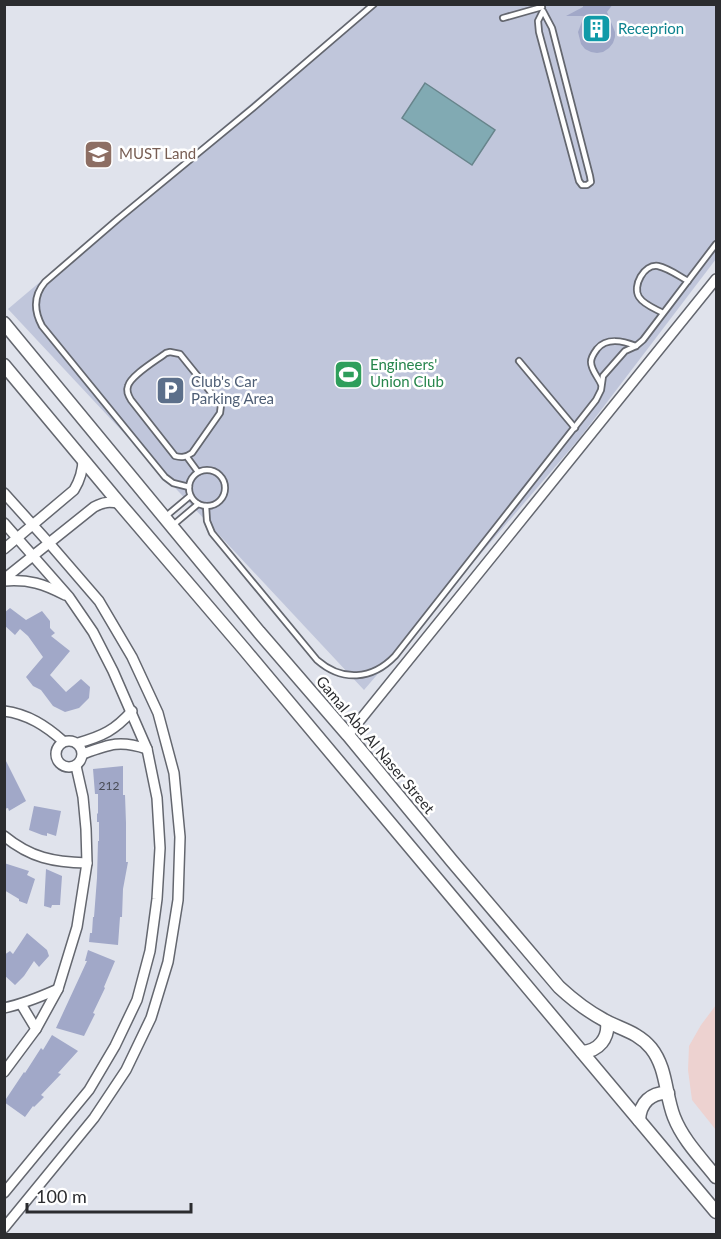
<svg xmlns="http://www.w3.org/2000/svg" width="721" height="1239" viewBox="0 0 721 1239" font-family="Lato,sans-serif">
	<rect width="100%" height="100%" fill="#e0e3ec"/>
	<polygon fill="#edd2d0" points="716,1005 716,1130 692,1100 688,1070 689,1046 701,1025"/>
	<polygon fill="#c0c6db" points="368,5 716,5 716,259 579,439 364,690 8,309"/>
	<polygon fill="#81aab3" stroke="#67848b" stroke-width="1.5" points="425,83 495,130 472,165 402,118"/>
	<g fill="#a1a8c8">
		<polygon points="583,4 613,4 607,12 615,32 615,37 613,43 609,48 603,52 597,53 591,52 585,49 581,44 578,32 584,16 566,16 583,7"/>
		<polygon points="10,608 26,620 42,611 50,621 50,628 55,633 51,636 70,651 50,675 66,692 81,679 90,687 89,698 79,708 65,712 53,706 41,690 33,686 26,677 43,657 28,636 20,629 15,635 4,625 4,613"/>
		<polygon points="4,757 26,801 9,811 8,808 4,809"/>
		<polygon points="123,766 123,795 125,795 126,823 126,862 128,862 123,889 122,917 120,917 118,945 89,942 90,933 92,933 93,917 94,917 97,878 98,841 99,841 99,822 97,822 97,813 98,814 98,794 95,794 93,769"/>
		<polygon points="34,806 61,811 56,836 47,833 47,836 42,835 29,830"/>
		<polygon points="4,863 29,871 27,875 35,879 27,904 19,901 19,899 4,890"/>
		<polygon points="46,869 62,876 60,905 52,905 51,908 44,906"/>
		<polygon points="27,933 47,950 49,956 39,967 34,961 24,976 15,985 4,975 4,955 10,951 13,954"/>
		<polygon points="88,950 115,961 104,987 105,988 93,1013 95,1014 84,1036 56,1028 87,961 85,961"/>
		<polygon points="52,1035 78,1051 58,1073 61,1074 41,1095 44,1097 34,1107 33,1106 25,1117 4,1102 24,1072 25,1073 41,1048 43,1050"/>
	</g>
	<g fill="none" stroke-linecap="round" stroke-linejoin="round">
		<defs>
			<g id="service">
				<polygon points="543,11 552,28 590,176 591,182 587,185 582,185 579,181 539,32 538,21"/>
				<polyline points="503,18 542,7"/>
				<path d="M663 313C656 309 644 305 639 297 632 286 644 264 658 266 668 268 679 276 688 281"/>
				<path d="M170 352 180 354 221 405 220 413 192 453C186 457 182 458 175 456L131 400C128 395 126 391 128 386 131 375 157 360 166 353Z"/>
				<polyline points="519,361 575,428"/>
				<path d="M601 384C598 377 591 370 591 362 591 357 594 353 597 349 607 337 623 341 636 346"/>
				<polyline points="187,457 198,472"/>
				<circle cx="207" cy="488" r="18"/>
				<path d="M189 487 173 483 165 477 42 326C34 311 33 296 45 282L118 219 254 107 374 4"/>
				<path d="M206 506 207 521 212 533 317 660C342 682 372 680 395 656L596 400 601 390 603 376 625 351 636 346 643 340 716 244"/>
				<polyline points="165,517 190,496"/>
				<polyline points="172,526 198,504"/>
			</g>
			<g id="minor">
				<polyline points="4,493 49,543 99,601 132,657 158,713 174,773 180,837 178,900 168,962 151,1018 126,1070 94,1118 4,1228"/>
				<polyline points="4,523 69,597 93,632 113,671 147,749 157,798 160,848 157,899 150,951 137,1000 115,1046 89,1090 4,1193"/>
				<path d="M4 549 74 490C80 480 83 471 83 459"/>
				<path d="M4 579 94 507C103 502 110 501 120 504"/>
				<path d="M4 581C29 579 44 584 65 595"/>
				<path d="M4 711C28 714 46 726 63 741"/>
				<polyline points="348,735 716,279"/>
				<circle cx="69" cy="754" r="13"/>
				<path d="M78 743C103 736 115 730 132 711"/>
				<path d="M83 754C110 744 120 740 147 749"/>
				<path d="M4 836C31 858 53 862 87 863"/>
				<polyline points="21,1004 36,1029"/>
				<path d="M4 1008C23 1004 40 997 58 989"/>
				<polyline points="4,1072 36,1029 58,989 77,927 87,863 86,829 83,797 76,766"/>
			</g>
			<g id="secondary">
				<path d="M4 323 259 632 348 735 452 861 559 987C573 1000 587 1011 604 1020 620 1029 638 1032 651 1048 667 1068 665 1094 674 1117 683 1140 701 1158 716 1177"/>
				<polyline points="4,365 120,504 244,649 716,1212"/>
				<path d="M582 1052C599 1051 609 1038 607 1022"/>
				<path d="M639 1120C640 1103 651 1092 668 1093"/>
			</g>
		</defs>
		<use href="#service" stroke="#64676f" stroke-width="8"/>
		<use href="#minor" stroke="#64676f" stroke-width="12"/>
		<use href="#secondary" stroke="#64676f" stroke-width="15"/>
		<use href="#service" stroke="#fff" stroke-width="4.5"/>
		<use href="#minor" stroke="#fff" stroke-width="9"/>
		<use href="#secondary" stroke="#fff" stroke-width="12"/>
	</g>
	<defs>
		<symbol id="building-square" viewBox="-11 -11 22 22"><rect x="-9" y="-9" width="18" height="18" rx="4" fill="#0f9aa8" stroke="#fff"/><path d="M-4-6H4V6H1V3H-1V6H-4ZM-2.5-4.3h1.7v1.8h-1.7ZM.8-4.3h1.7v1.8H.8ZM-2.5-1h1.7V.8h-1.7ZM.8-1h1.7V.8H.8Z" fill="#fff"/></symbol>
		<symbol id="university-square" viewBox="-11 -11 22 22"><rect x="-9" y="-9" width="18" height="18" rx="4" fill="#8d6e63" stroke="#fff"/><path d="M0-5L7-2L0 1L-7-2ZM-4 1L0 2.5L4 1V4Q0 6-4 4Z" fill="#fff"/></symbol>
		<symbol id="stadium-square" viewBox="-11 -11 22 22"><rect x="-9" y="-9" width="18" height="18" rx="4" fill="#2e9e5b" stroke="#fff"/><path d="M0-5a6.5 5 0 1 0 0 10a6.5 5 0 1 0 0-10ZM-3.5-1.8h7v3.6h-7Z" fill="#fff"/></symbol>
		<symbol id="parking-square" viewBox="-11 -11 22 22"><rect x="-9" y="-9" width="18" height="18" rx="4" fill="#5c6f8a" stroke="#fff"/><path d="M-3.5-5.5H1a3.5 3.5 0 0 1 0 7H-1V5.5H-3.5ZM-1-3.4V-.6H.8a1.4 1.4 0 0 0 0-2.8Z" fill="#fff"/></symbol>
	</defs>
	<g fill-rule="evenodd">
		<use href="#building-square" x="580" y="12" width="33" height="33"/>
		<use href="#university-square" x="82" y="138" width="33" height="33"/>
		<use href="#stadium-square" x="332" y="358" width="33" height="33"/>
		<use href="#parking-square" x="154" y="374" width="33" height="33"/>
	</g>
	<g text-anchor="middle" stroke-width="5" stroke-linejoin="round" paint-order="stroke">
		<g font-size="12" fill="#484b55">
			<text x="109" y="790">212</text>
		</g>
		<g font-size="15" fill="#0d838f" stroke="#fff" text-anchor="start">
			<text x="618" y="34">Receprion</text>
		</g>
		<g font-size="15" fill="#785e54" stroke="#fff" text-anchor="start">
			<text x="119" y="159">MUST Land</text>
		</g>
		<g font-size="15" fill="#27864d" stroke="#fff" text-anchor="start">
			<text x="370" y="370">Engineers'<tspan x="370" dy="17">Union Club</tspan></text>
		</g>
		<g font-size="15" fill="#4e5e75" stroke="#fff" text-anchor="start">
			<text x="191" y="387">Club's Car<tspan x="191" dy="17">Parking Area</tspan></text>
		</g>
		<g font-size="15" fill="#2b2c2f" stroke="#fff">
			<text transform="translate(375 745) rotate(50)" y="5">Gamal Abd Al Naser Street</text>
		</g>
	</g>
	<rect width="721" height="1239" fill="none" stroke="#2b2c2f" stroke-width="12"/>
	<path d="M27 1203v9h164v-9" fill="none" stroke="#2b2c2f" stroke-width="3"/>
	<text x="36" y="1203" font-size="18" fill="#2b2c2f" stroke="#ffffff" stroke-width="4.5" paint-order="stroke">100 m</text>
</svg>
